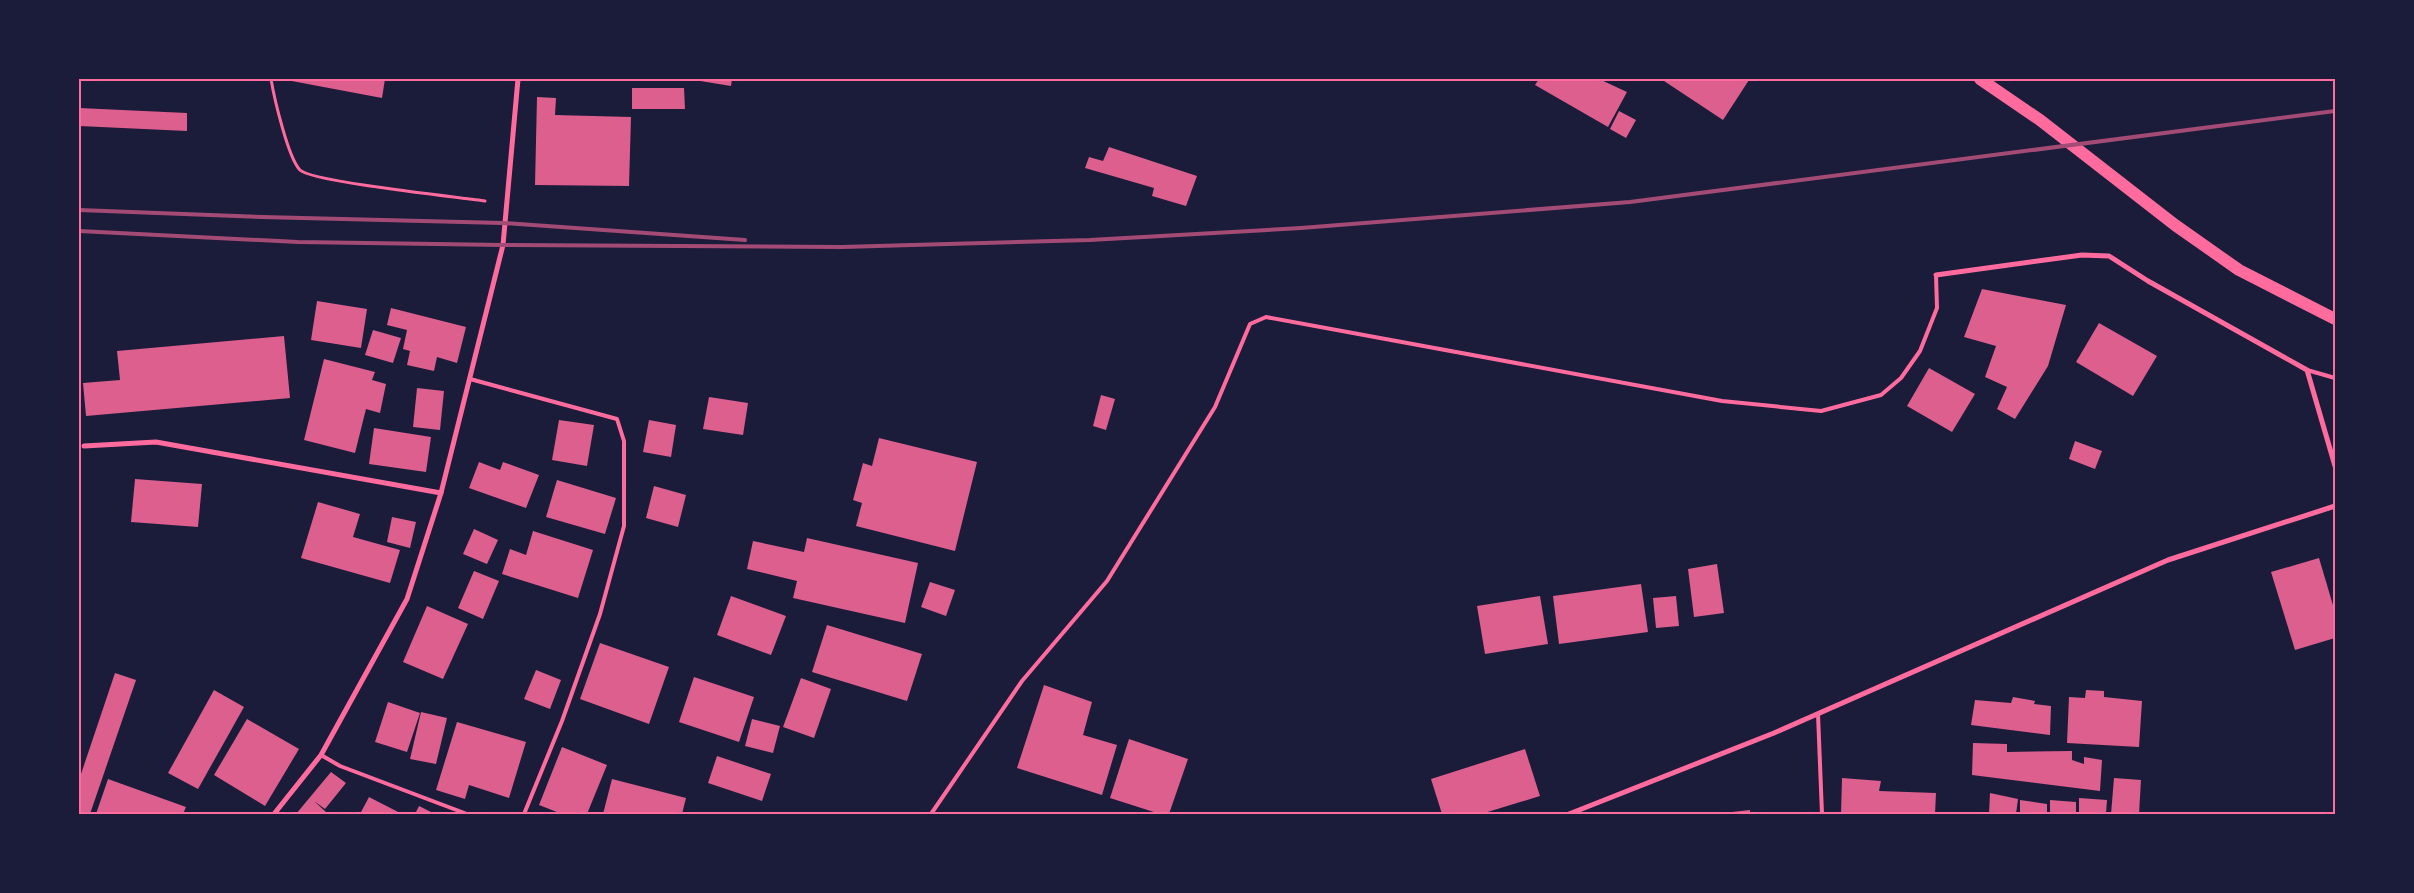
<svg xmlns="http://www.w3.org/2000/svg" width="2414" height="893" viewBox="0 0 2414 893" font-family="Poppins,sans-serif">
	<rect width="100%" height="100%" fill="#1b1b3a"/>
	<g fill="#dd5f8e">
		<polygon points="281,79 385,79 382,98"/>
		<polygon points="688,79 732,79 731,86"/>
		<polygon points="1539,79 1599,79 1627,92 1608,127 1535,85"/>
		<polygon points="1661,79 1746,79 1749,80 1723,120"/>
		<polygon points="632,88 684,88 685,109 632,109"/>
		<polygon points="537,97 556,98 555,115 631,117 629,186 535,185"/>
		<polygon points="79,108 187,113 187,131 79,126"/>
		<polygon points="1619,111 1636,120 1626,138 1610,129"/>
		<polygon points="1109,147 1197,176 1186,206 1152,196 1154,188 1085,168 1089,157 1103,161"/>
		<polygon points="1982,289 2066,305 2048,366 2015,419 1997,409 2007,387 1985,377 1996,346 1964,337"/>
		<polygon points="317,301 367,309 361,348 311,340"/>
		<polygon points="391,308 466,327 457,363 437,357 434,371 407,365 410,351 403,349 407,330 387,325"/>
		<polygon points="2099,323 2157,356 2133,396 2076,362"/>
		<polygon points="373,330 401,338 393,363 365,355"/>
		<polygon points="284,336 290,398 86,416 83,383 120,380 117,351"/>
		<polygon points="324,359 375,372 372,380 386,384 380,413 366,409 355,453 304,440"/>
		<polygon points="1929,368 1975,394 1952,432 1907,406"/>
		<polygon points="417,388 444,391 440,430 413,427"/>
		<polygon points="1101,395 1115,399 1106,430 1093,426"/>
		<polygon points="709,397 748,403 743,435 703,429"/>
		<polygon points="559,420 594,425 587,466 552,460"/>
		<polygon points="649,420 676,425 671,457 643,452"/>
		<polygon points="374,428 431,437 426,472 369,464"/>
		<polygon points="879,438 977,462 955,551 856,526 862,503 853,500 863,463 872,466"/>
		<polygon points="2075,441 2102,451 2095,469 2069,459"/>
		<polygon points="479,462 500,470 503,462 539,475 526,508 469,488"/>
		<polygon points="135,479 202,484 198,527 131,522"/>
		<polygon points="557,480 616,498 605,534 546,517"/>
		<polygon points="654,486 686,495 678,527 646,518"/>
		<polygon points="318,502 360,514 353,537 400,550 390,583 301,558"/>
		<polygon points="392,517 416,522 410,548 387,542"/>
		<polygon points="474,529 498,540 487,564 463,554"/>
		<polygon points="533,531 593,550 578,598 502,574 510,549 526,555"/>
		<polygon points="807,538 918,563 905,623 793,598 797,581 747,569 753,541 804,552"/>
		<polygon points="2319,558 2335,612 2335,638 2295,650 2271,572"/>
		<polygon points="1717,564 1724,613 1694,617 1688,569"/>
		<polygon points="474,571 499,581 483,619 458,608"/>
		<polygon points="930,582 955,590 946,616 921,607"/>
		<polygon points="1641,584 1648,632 1559,644 1553,596"/>
		<polygon points="731,596 786,616 771,655 717,635"/>
		<polygon points="1540,596 1548,644 1485,654 1477,606"/>
		<polygon points="1676,596 1679,626 1656,628 1653,598"/>
		<polygon points="427,606 468,624 443,679 403,662"/>
		<polygon points="827,625 922,654 907,701 812,672"/>
		<polygon points="600,643 669,667 649,724 580,699"/>
		<polygon points="536,670 561,680 550,709 524,699"/>
		<polygon points="115,673 136,680 90,814 79,814 79,780"/>
		<polygon points="694,677 754,697 739,742 679,722"/>
		<polygon points="801,678 831,689 814,738 783,727"/>
		<polygon points="1044,685 1092,702 1083,735 1117,745 1102,795 1017,768"/>
		<polygon points="214,690 244,707 198,789 168,773"/>
		<polygon points="2086,690 2104,691 2104,697 2142,701 2139,747 2067,743 2069,697 2085,698"/>
		<polygon points="2013,697 2035,701 2034,704 2051,706 2050,735 1971,725 1975,700 2011,703"/>
		<polygon points="388,702 420,713 407,752 375,742"/>
		<polygon points="421,712 447,718 436,764 410,759"/>
		<polygon points="247,719 299,749 265,806 214,775"/>
		<polygon points="752,719 780,726 773,753 745,746"/>
		<polygon points="457,722 526,742 509,798 469,785 465,799 436,790"/>
		<polygon points="1129,739 1188,759 1169,814 1160,814 1110,798"/>
		<polygon points="1973,743 2007,744 2007,752 2072,751 2072,760 2084,764 2084,757 2102,760 2100,791 1972,775"/>
		<polygon points="562,747 607,765 587,814 562,814 539,805"/>
		<polygon points="1525,749 1540,796 1481,814 1442,814 1431,779"/>
		<polygon points="717,756 771,774 762,801 708,783"/>
		<polygon points="331,772 346,783 325,809 314,801 326,812 323,814 296,814"/>
		<polygon points="1842,778 1881,781 1879,791 1936,793 1935,814 1841,814"/>
		<polygon points="2114,778 2141,780 2139,814 2111,814"/>
		<polygon points="108,779 186,807 183,814 96,814"/>
		<polygon points="612,779 686,798 682,814 603,814"/>
		<polygon points="1990,793 2018,799 2016,814 1989,814"/>
		<polygon points="369,797 402,814 360,814"/>
		<polygon points="2079,798 2107,800 2106,814 2079,814"/>
		<polygon points="2020,800 2047,804 2047,814 2020,814"/>
		<polygon points="2050,800 2076,802 2076,814 2050,814"/>
		<polygon points="419,806 435,814 415,814"/>
		<polygon points="1750,810 1750,814 1723,814 1723,813"/>
	</g>
	<g fill="none" stroke-linecap="round" stroke-linejoin="round">
		<path stroke="#ff6b9d" stroke-width="3" d="M271 79C274 97 288 158 300 170 313 182 457 197 485 201"/>
		<g stroke="#ff6b9d" stroke-width="4">
			<polyline points="2307,370 2335,378"/>
			<polyline points="470,379 617,419 624,441 624,526 600,614 562,721 524,814"/>
			<polyline points="1818,714 1822,814"/>
			<polyline points="321,755 340,766 467,814"/>
			<polyline points="931,814 1022,681 1107,581 1215,407 1250,324 1266,317 1722,401 1821,411 1881,395 1901,378 1920,351 1937,308 1936,275"/>
		</g>
		<g stroke="#ff6b9d" stroke-width="5">
			<polyline points="1936,275 2082,255 2109,256 2148,281 2307,370 2335,466"/>
			<polyline points="84,446 156,442 441,493"/>
			<polyline points="274,814 321,755 407,599 441,493 503,245 518,79"/>
			<polyline points="1569,814 1774,733 2168,560 2335,506"/>
		</g>
		<polyline stroke="#ff6b9d" stroke-width="12" points="1980,79 2040,120 2175,225 2239,270 2335,319"/>
		<g stroke="#a44b75" stroke-width="4">
			<polyline points="79,210 262,217 503,223 745,240"/>
			<polyline points="79,231 298,242 503,245 842,247 1090,240 1301,228 1630,202 2335,111"/>
		</g>
	</g>
	<rect width="2414" height="893" fill="none" stroke="#1b1b3a" stroke-width="160"/>
	<rect x="80" y="80" width="2254" height="733" fill="none" stroke="#ff6b9d" stroke-width="2"/>
</svg>
